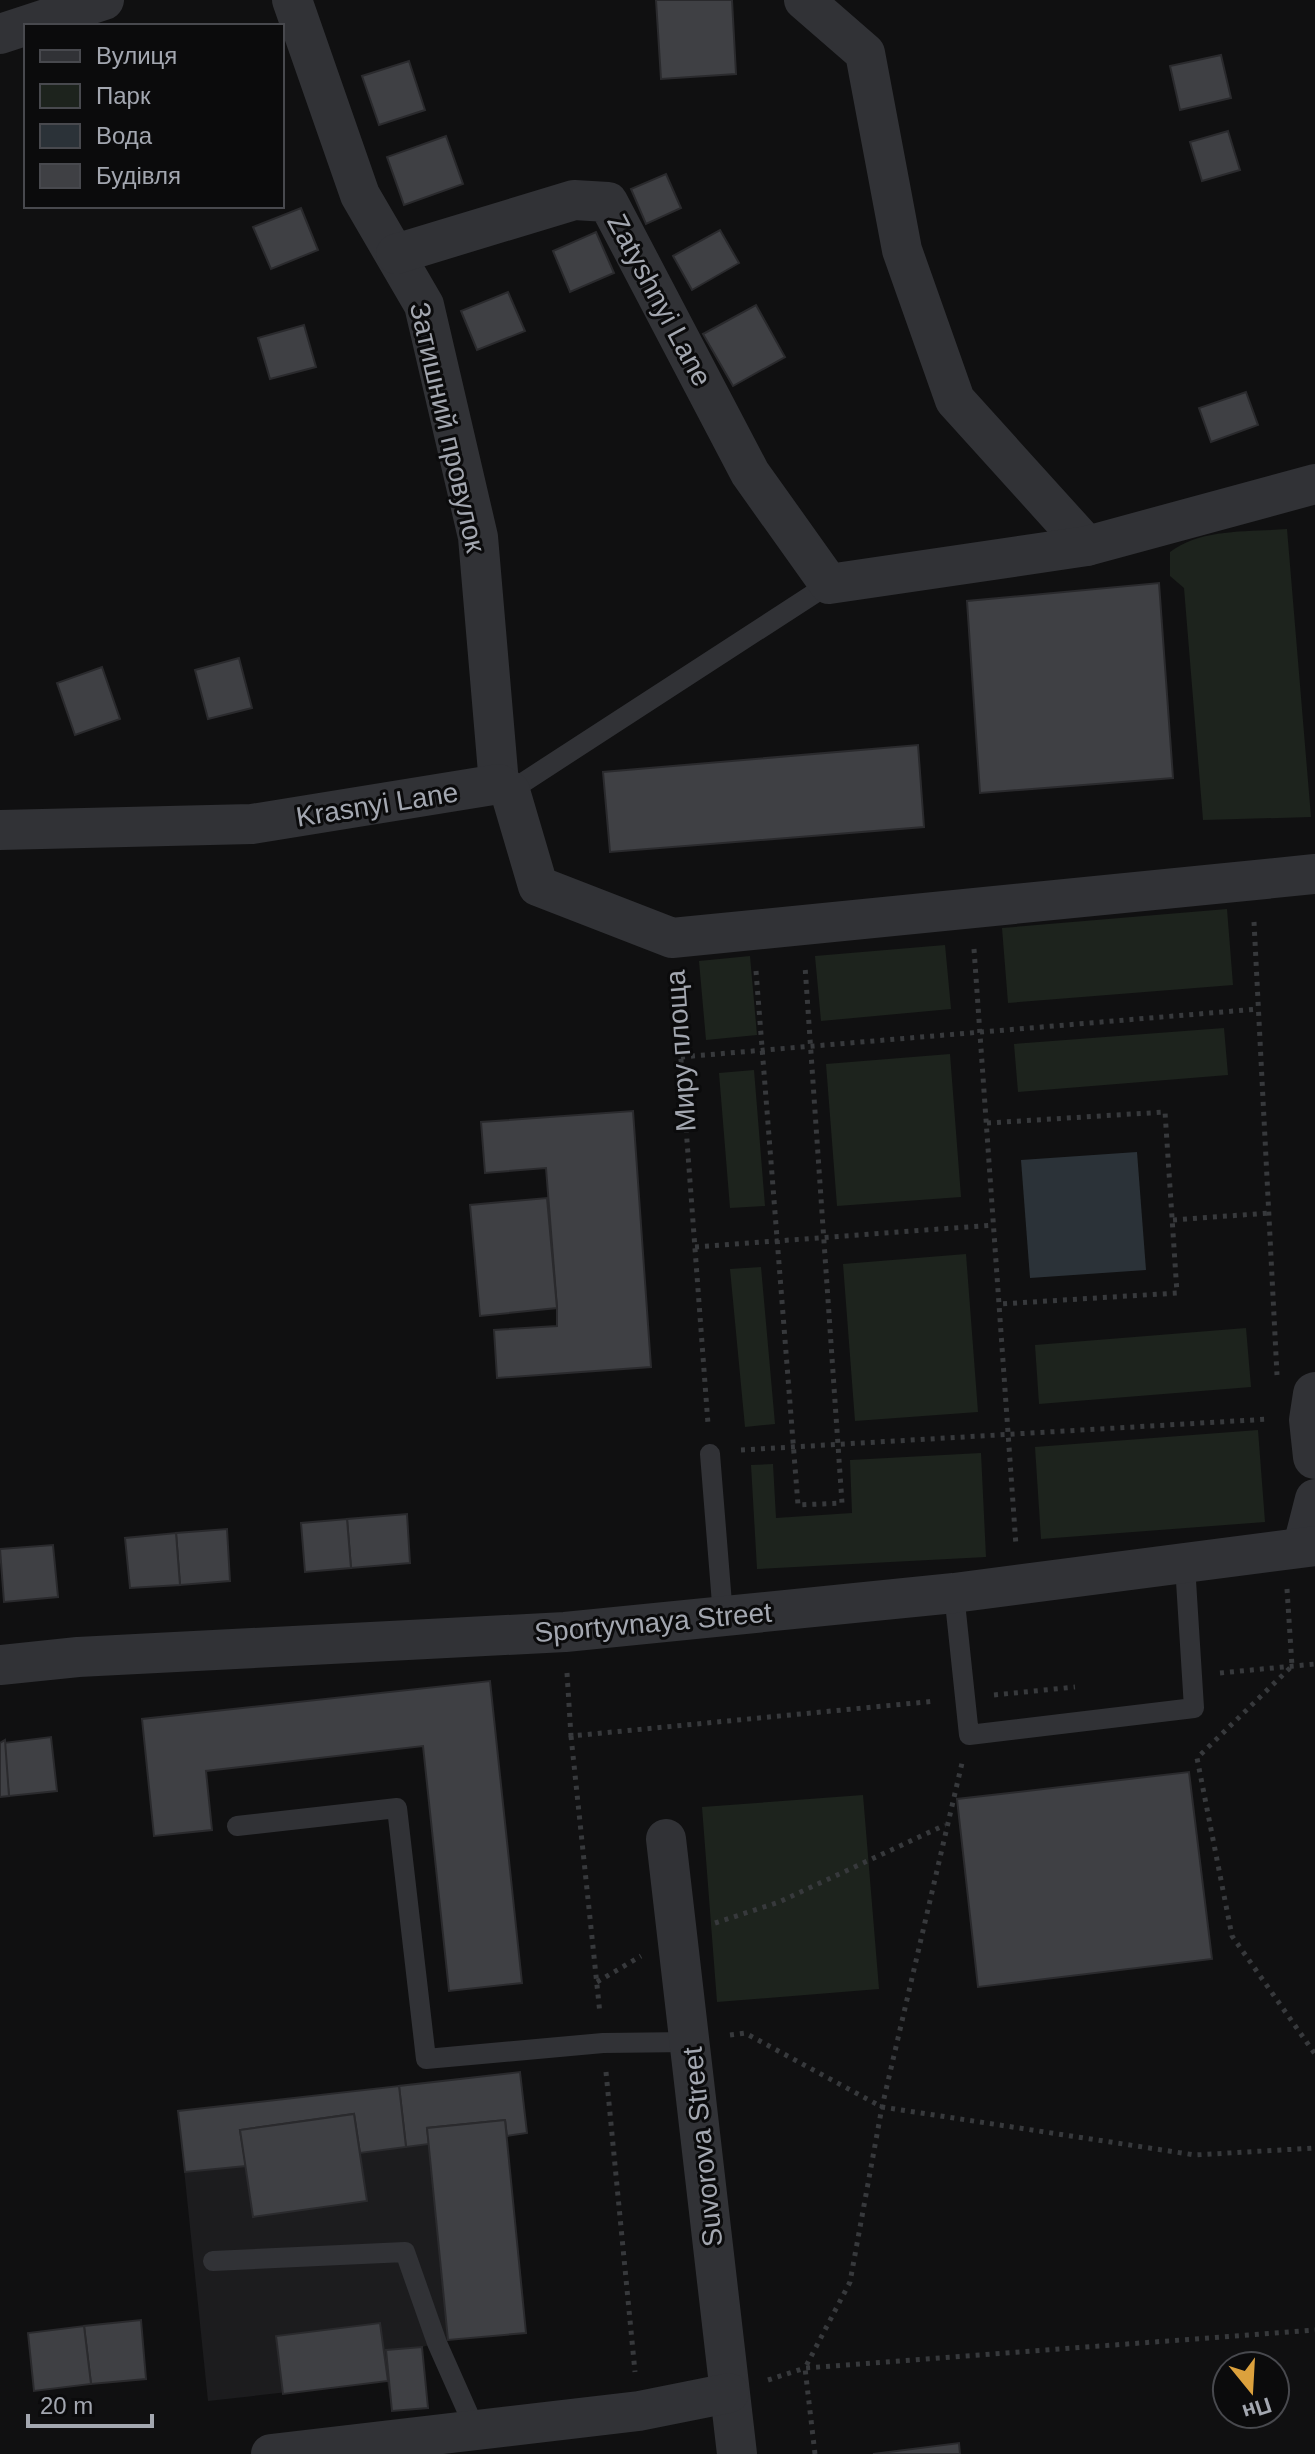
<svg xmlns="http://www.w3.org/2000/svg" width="1315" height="2454" viewBox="0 0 1315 2454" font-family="Helvetica,sans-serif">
	<rect width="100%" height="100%" fill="#101011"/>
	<polygon fill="#1c1c1e" points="520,2072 527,2133 507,2136 526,2333 448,2340 422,2347 428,2408 392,2411 387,2381 208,2401 178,2111"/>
	<g fill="#1d231d">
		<path d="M1287 529 1311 817 1203 820 1184 588 1170 576V552C1201 528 1249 532 1287 529Z"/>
		<polygon points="1227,909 1233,985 1008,1003 1002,928"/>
		<polygon points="945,945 951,1009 821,1021 815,956"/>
		<polygon points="750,956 757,1035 706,1040 699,961"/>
		<polygon points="1224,1028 1228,1075 1018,1092 1014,1044"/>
		<polygon points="950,1054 961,1197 837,1206 826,1064"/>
		<polygon points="754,1070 765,1206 730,1208 719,1073"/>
		<polygon points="966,1254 978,1412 855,1421 843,1264"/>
		<polygon points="761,1267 775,1424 745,1427 730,1269"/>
		<polygon points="1246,1328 1251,1387 1039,1404 1035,1345"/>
		<polygon points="1258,1430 1265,1522 1041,1539 1035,1447"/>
		<polygon points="981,1453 986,1557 757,1569 751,1465 773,1464 776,1518 852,1513 850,1460"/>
		<polygon points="863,1795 879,1989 717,2002 702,1807"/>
	</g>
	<polygon fill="#2b3238" points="1137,1152 1146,1270 1030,1278 1021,1160"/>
	<g fill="#3f4044" stroke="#2a2a2d" stroke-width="2">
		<polygon points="656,0 732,0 736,74 661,79"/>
		<polygon points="1221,55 1231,98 1180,110 1170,66"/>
		<polygon points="409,61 425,110 379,125 362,76"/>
		<polygon points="1228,131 1240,170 1202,181 1190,142"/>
		<polygon points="446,136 463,184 404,205 387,157"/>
		<polygon points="666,174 681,208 646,224 631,189"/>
		<polygon points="301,208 318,250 271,269 253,227"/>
		<polygon points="720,230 739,263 692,290 673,256"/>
		<polygon points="596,232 614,273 570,292 553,251"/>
		<polygon points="508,292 525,331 477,350 461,311"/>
		<polygon points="756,305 785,357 733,386 703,334"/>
		<polygon points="304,325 316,367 270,379 258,338"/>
		<polygon points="1246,392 1258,425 1211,442 1199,408"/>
		<polygon points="1159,583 1173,778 980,793 967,601"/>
		<polygon points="239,658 252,708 208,719 195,670"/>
		<polygon points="102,667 120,719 75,735 57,683"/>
		<polygon points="918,745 924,827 610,852 603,772"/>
		<polygon points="633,1111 651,1367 497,1378 494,1330 557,1326 557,1308 546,1168 485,1173 481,1122"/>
		<polygon points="547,1198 557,1308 480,1316 470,1205"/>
		<polygon points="407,1514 410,1563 351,1568 347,1519"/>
		<polygon points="347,1519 351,1568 305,1572 301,1523"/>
		<polygon points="227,1529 230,1581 180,1585 176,1533"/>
		<polygon points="176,1533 180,1585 130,1588 125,1538"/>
		<polygon points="53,1545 58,1597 4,1602 0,1549"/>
		<polygon points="490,1681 522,1983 449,1991 423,1746 206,1771 212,1830 154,1836 142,1719"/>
		<polygon points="51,1737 57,1791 9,1796 3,1743"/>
		<polygon points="5,1740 9,1796 0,1797 0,1743"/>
		<polygon points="1189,1772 1212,1959 978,1987 957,1799"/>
		<polygon points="520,2072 527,2133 507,2136 505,2120 427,2128 429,2144 406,2147 399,2086"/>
		<polygon points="399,2086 406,2147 360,2153 354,2114 240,2130 246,2166 185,2172 178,2111"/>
		<polygon points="354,2114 367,2201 253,2217 240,2130"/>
		<polygon points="505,2120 526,2333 448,2340 427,2128"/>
		<polygon points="141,2320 146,2379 91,2384 84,2326"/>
		<polygon points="380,2323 388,2381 283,2394 276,2336"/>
		<polygon points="84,2326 91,2384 34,2391 28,2333"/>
		<polygon points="422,2347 428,2408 392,2411 386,2350"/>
		<polygon points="959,2443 960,2454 873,2454"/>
	</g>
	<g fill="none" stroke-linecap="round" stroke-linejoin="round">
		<g stroke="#37393c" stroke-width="5" stroke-dasharray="4 6" stroke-linecap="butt">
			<polyline points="1254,922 1277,1375"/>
			<polyline points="974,949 1016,1546"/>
			<polyline points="756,971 798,1505 842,1503 805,966"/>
			<polyline points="675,979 708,1424"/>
			<polyline points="681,1057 1258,1009"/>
			<polyline points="987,1123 1165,1112 1177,1293 1000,1304"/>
			<polyline points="1173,1220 1269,1213"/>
			<polyline points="695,1247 994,1225"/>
			<polyline points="741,1450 1270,1419"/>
			<polyline points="1287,1589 1292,1666 1197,1758 1232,1936 1315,2054"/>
			<polyline points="567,1673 571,1736 936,1701"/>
			<polyline points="1220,1673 1315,1664"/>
			<polyline points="994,1695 1075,1687"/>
			<polyline points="571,1736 600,2014"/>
			<polyline points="715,1923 779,1902 945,1825"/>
			<polyline points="597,1982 641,1956"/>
			<polyline points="730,2035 745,2033 882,2107 1195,2155 1315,2148"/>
			<polyline points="606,2072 635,2372"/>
			<polyline points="768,2380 805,2368 1315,2330"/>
			<polyline points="815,2454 805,2368 850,2282 882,2107 962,1763"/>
		</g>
		<g stroke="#313236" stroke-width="20">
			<polyline points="510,791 829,584"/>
			<polyline points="710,1454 723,1616"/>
			<polyline points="954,1593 969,1735 1194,1708 1185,1565"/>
			<polyline points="237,1826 397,1808 426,2059 603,2043 690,2042"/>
			<polyline points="213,2261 405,2252 437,2343 476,2431"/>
		</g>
		<g stroke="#313236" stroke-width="40">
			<polyline points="292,0 360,195 424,305 478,537 499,784"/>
			<polyline points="804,0 865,53 902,250 955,400 1087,546"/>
			<polyline points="0,34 104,0"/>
			<polyline points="396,254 574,200 608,202 750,473 829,584 1087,546 1315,484"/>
			<polyline points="0,830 252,824 499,784 510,791 538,886 672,938 1315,874"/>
			<polyline points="1303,1546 1315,1499"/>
			<polyline points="0,1665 78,1657 565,1632 954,1593 1315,1546"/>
			<polyline points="666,1839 737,2454"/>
			<polyline points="271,2454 639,2411 729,2393"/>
		</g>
		<polyline stroke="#313236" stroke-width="44" points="1315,1394 1311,1420 1315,1457"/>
	</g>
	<g text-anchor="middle" stroke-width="6" stroke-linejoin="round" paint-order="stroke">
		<g font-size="28" fill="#a3a7b0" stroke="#0b0b0c">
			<text transform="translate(660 300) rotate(62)" y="10">Zatyshnyi Lane</text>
			<text transform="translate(448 427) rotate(77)" y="10">Затишний провулок</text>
			<text transform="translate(377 804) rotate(-9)" y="10">Krasnyi Lane</text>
			<text transform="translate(680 1051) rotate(-94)" y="10">Миру площа</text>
			<text transform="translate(653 1622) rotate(-5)" y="10">Sportyvnaya Street</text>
			<text transform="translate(702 2147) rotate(-96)" y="10">Suvorova Street</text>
		</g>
	</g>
	<rect x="24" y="24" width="260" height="184" fill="#0b0b0c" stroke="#48494e" stroke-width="2"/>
	<rect x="40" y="50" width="40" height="12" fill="#313236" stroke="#48494e" stroke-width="2"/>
	<text x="96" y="64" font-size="24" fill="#a3a7b0">Вулиця</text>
	<rect x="40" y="84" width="40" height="24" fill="#1d231d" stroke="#48494e" stroke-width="2"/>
	<text x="96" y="104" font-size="24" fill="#a3a7b0">Парк</text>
	<rect x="40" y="124" width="40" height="24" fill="#2b3238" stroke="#48494e" stroke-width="2"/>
	<text x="96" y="144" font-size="24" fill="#a3a7b0">Вода</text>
	<rect x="40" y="164" width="40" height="24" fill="#3f4044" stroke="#48494e" stroke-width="2"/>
	<text x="96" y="184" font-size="24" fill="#a3a7b0">Будівля</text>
	<g transform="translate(1251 2390) rotate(162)"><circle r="38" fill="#0b0b0c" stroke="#48494e" stroke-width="2"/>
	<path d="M0-6L14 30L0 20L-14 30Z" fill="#dca13d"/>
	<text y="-12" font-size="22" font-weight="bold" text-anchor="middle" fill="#a3a7b0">Пн</text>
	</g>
	<path d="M28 2414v12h124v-12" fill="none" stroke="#a3a7b0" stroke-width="4"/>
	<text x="40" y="2414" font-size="24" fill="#a3a7b0" stroke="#0b0b0c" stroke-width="6" paint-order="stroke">20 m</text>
</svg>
